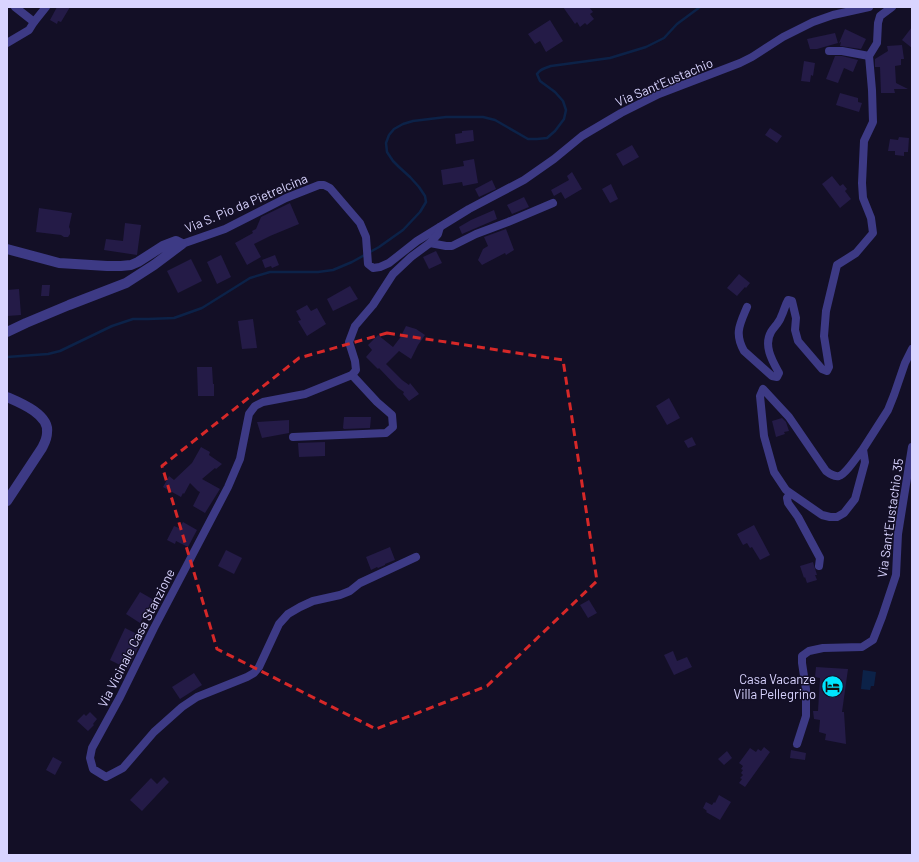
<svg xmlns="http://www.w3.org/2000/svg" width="919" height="862" viewBox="0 0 919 862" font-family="Barlow,sans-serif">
	<rect width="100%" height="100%" fill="#130f26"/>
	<polygon fill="#0c2248" points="863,670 876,672 874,686 871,686 870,690 861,689"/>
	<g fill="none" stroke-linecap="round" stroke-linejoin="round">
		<path stroke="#0c2248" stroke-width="2.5" d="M7 357 48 354 60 351 112 326 133 319H148L174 318 202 308 250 278 270 272H318L333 270 352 262 379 247 403 230 420 212 426 202 425 196 419 187 410 177 399 167 393 161 387 152 386 143 389 135 394 129 403 124 413 121 446 117H483L495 120 528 139H537L547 138 555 131 564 119 566 110 563 101 555 92 540 81 537 74C540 69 545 68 551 66L610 58 646 47 664 38 677 24 700 7"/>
	</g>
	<g fill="#241b47">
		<polygon points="57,7 70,7 61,22 58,21 57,24 50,20"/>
		<polygon points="563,7 589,7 593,12 590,14 594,19 587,25 585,23 580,27 577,22 575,24"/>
		<polygon points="550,20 563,41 546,52 540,41 535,44 528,34"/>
		<polygon points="912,27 912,48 902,40"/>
		<polygon points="845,29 866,39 861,49 840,46 841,42 839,43"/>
		<polygon points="835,33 838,43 817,49 810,49 807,39"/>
		<polygon points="902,45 904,59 901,59 901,65 895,66 896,83 908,89 894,89 895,93 881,93 880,67 875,67 875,59 888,51 887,46"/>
		<polygon points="835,56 842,56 858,60 853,72 844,68 838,83 826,79"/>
		<polygon points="804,61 815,63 813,76 811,75 810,82 801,81"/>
		<polygon points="840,93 858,98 858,102 862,103 859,112 836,105"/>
		<polygon points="770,128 782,136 777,143 765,135"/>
		<polygon points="473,130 474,141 456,144 455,134 462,133 462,131"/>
		<polygon points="899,137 909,138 908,152 904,152 904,156 895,155 895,151 888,151 890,139 898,140"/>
		<polygon points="632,145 639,157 623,166 616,154"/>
		<polygon points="474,159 478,183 463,186 462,182 443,185 441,170 464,166 463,161"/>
		<polygon points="572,172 582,189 565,199 561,192 554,196 551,190 569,180 567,176"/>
		<polygon points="832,176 840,186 843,184 847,189 845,191 851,199 840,208 822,184"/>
		<polygon points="492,180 496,189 479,197 475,189"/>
		<polygon points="611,184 618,199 610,203 602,189"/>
		<polygon points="524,197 529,207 512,214 507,205"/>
		<polygon points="290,203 299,224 270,236 254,244 261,257 247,265 235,243 253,233 252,231 256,229 261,217"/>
		<polygon points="39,208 72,213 69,227 70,229 70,234 68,237 64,237 61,235 36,232"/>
		<polygon points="494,210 497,219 462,234 459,227 471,220"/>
		<polygon points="125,223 141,225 137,255 104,250 106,239 123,241"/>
		<polygon points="506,229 514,250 506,255 505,253 482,265 478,260 483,249 488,246 484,237"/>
		<polygon points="436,251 442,263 429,269 423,257"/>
		<polygon points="221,255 231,277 217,284 207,262"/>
		<polygon points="275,255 279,265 272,268 271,266 265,268 262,260"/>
		<polygon points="191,259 202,281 178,293 167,271"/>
		<polygon points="739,274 750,283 746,288 745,287 737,296 727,288"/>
		<polygon points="42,285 50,285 49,296 41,296"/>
		<polygon points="350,286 358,299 333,311 327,299"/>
		<polygon points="19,289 21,315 7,316 7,290"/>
		<polygon points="307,305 311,311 317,308 326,324 307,336 298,321 301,320 296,311"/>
		<polygon points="253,319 257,348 242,349 238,321"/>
		<polygon points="406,326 416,329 425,335 418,345 411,359 399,351 386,364 402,380 409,385 410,383 419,394 409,401 403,394 404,392 398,388 379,368 378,369 366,357 372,350 368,345 378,335 393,347 403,334 402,334"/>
		<polygon points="197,367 212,367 213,384 214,384 214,396 198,396"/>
		<polygon points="669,398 680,418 667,425 656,406"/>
		<polygon points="344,417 371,417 370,428 344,429 343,428"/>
		<polygon points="782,418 786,422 789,431 784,432 785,434 776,437 772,421"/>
		<polygon points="289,420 289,433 262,438 257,422"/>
		<polygon points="692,437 696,445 688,448 684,441"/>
		<polygon points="325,442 325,456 299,457 298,443"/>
		<polygon points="201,447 210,452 209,455 222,464 216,469 215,468 202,479 220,489 205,513 193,506 200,492 198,491 190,483 184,494 183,493 181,497 163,487 169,476 174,480 192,463"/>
		<polygon points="183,522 197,530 188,547 176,541 175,544 167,540 174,526 179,528"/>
		<polygon points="754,525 770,555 760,560 752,547 750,548 747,543 743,545 737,534"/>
		<polygon points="390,547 395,560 385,564 385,565 378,568 377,567 371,570 366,557"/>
		<polygon points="226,550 242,558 234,574 218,566"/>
		<polygon points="813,562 817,575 815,575 817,580 807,583 805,577 804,578 800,566"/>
		<polygon points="140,592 154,600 140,623 126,614"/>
		<polygon points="589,600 597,613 588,618 580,605"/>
		<polygon points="125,628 143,637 128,669 110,660"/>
		<polygon points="673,651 677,661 687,657 692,667 674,675 664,655"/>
		<polygon points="816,667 848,669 842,712 844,712 846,744 825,740 826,734 819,732 820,720 814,719 813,711 818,711 820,678 815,677"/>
		<polygon points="194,673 202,685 180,699 172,687"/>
		<polygon points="90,712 97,719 93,724 94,725 88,731 77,721 84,714 86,716"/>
		<polygon points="764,747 770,752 745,787 739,783 742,779 740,778 743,775 741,773 743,770 741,769 743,766 739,763 750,748 756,752 758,749 761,751"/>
		<polygon points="791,750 806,753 805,760 790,758"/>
		<polygon points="727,751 732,758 724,765 718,759"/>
		<polygon points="53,757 62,762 55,775 46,770"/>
		<polygon points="164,777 169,782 142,811 130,800 151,778 157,784"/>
		<polygon points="719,795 731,802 720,820 706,812 707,811 703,808 706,802 712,805 714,802 715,803"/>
	</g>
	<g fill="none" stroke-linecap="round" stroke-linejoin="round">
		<g stroke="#3d3a85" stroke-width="8">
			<polyline points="15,7 34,22"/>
			<polyline points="7,43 29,30 34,22 46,7"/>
			<polyline points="829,51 842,51 869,56"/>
			<polyline points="430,243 446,246 452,246 476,234 508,222 553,203"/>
			<polyline points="182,244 225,229 286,198 319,185 324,185 330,188 360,223 366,237 368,264 373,268 380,267 389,263 417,241 469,209 524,180 554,159 582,136 621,113 659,94 740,63 752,57 783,37 813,22 833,15 869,7"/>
			<path d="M747 307C740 324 734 333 744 351L772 376 777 377 779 373C773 362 763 346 771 332 774 327 779 323 781 317 784 311 785 305 788 300L792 301 796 318 795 330 798 341 822 369 827 371 829 367 824 336 826 311 837 265 856 253 873 233 871 218 863 198 862 183 864 141 873 122 872 90 869 56 877 43 878 23 880 16 892 7"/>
			<polyline points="293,437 386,433 393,427 392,415 377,402 352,375"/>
			<path d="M863 449C858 455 846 474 839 476 834 477 830 474 826 471L789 417 763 389 760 396 764 436 774 472 786 490 822 515 830 517H837L844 513 855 499 865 462 863 449 888 410 894 395 905 363 912 349"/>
			<polyline points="790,494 787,498 788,503 798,517 820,558 819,566"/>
			<polyline points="416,557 360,583 350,591 340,595 313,601 300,607 288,614 279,624 259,667 254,673 247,677 197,697 182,707 154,732 123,768 106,777 93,769 90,758 92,748 120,697 154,628 228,487 240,459 249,414 255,406 263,402 305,394 352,375 356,370 355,361 349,342 355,326 373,305 393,274 411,257 430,243 438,234 440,227"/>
			<polyline points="797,744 806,716 806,689 802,663 802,656 809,651 823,648 862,647 873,640 882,617 896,575 898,534 912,447"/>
		</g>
		<g stroke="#3d3a85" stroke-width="10">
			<polyline points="7,249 59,263 107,266 121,266 131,265 138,262 163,246 176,241 182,244 154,265 126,283 69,305 26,323 7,332"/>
			<path d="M7 397C21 403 50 415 47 433 47 439 44 444 42 448L7 501"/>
		</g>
	</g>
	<path fill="none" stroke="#d62828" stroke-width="3" stroke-dasharray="8 5" stroke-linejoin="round" d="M387 333 563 360 597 581 487 686 376 729 217 649 162 466 299 358Z"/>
	<defs>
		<symbol id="hotel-disc" viewBox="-11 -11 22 22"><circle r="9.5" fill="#00e5ff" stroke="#130f26"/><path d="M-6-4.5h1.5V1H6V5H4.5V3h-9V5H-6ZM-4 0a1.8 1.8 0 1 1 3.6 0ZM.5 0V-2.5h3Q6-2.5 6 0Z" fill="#111"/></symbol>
	</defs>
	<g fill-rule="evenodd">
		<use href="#hotel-disc" x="820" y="674" width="25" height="25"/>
	</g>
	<g text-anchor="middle" stroke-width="3" stroke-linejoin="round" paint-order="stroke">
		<g font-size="13" fill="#d9d4ff" stroke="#130f26">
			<text transform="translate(664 82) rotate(-23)" y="5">Via Sant'Eustachio</text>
			<text transform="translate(246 203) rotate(-23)" y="5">Via S. Pio da Pietrelcina</text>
			<text transform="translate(890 518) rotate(-82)" y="5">Via Sant'Eustachio 35</text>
			<text transform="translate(136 638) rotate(-63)" y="5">Via Vicinale Casa Stanzione</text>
		</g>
		<g font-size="13" fill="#d9d4ff" stroke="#130f26" text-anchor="end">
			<text x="816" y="684">Casa Vacanze<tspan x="816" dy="15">Villa Pellegrino</tspan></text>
		</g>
	</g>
	<rect width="919" height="862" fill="none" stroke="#d9d4ff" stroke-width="16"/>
</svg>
